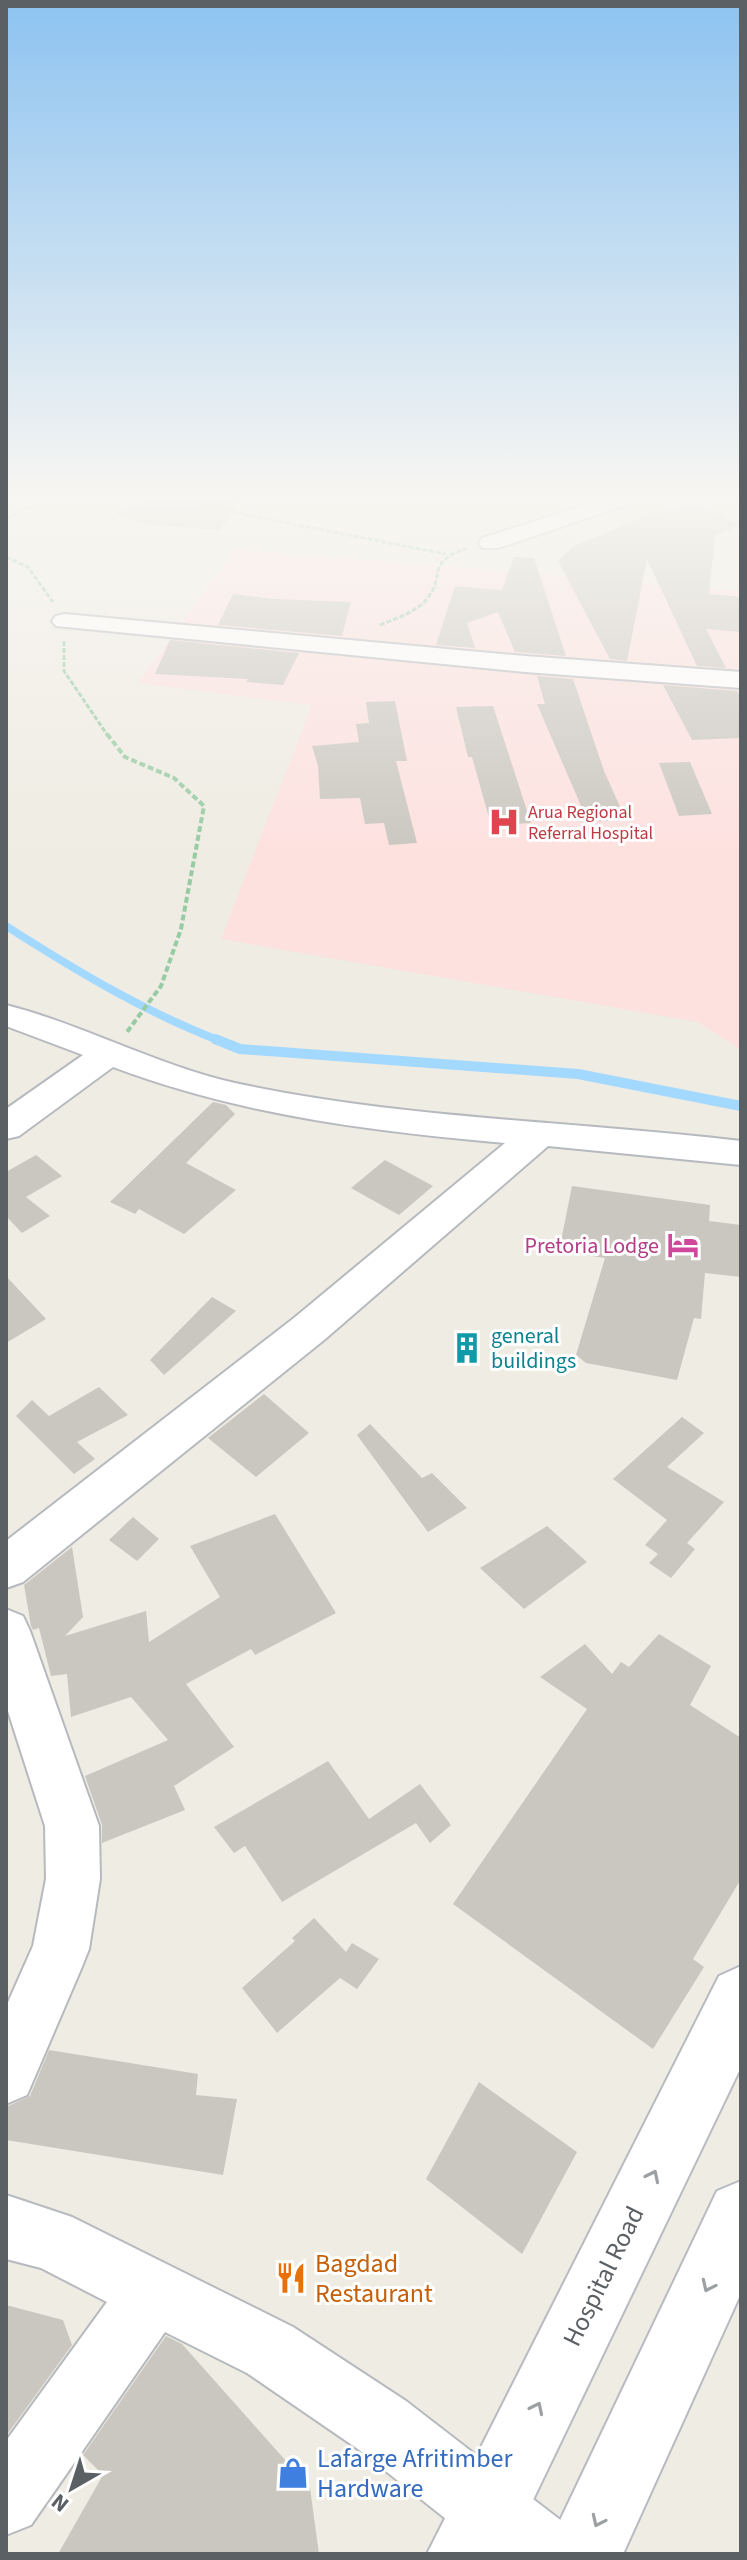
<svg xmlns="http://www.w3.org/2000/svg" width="747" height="2560" viewBox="0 0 747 2560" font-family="'Source Sans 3',sans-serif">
	<rect width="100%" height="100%" fill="#efece3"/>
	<polygon fill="#fde1df" points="236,549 741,591 741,1050 698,1022 221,939 312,705 138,683"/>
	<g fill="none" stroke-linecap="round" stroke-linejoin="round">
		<path stroke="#a4d9ff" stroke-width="8" d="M6 926C75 970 143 1011 220 1041"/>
		<polyline stroke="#a4d9ff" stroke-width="10" points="215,1039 240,1049 578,1074 741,1106"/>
	</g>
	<g fill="#cac7c0">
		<polygon points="151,497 242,497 220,530 151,525 115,514"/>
		<polygon points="692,503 741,525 715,536 709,594 741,597 741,632 706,629 726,668 697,666 647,559 627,661 610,659 558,561 572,547 655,512 655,515"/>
		<polygon points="514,557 534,558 566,656 515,652 498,612 467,623 475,648 436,645 455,586 502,590"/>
		<polygon points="233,594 274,599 351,602 342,636 218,625"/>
		<polygon points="170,640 299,653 283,685 246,682 248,679 155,674"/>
		<polygon points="537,676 573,679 604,771 626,820 588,822 537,704 545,704"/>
		<polygon points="663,685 737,691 741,698 741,738 692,740"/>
		<polygon points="395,701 407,761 396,761 417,843 389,845 384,823 365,824 360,798 320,799 318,766 312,746 359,742 356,724 369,723 366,702"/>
		<polygon points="493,706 531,823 491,825 472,757 468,757 456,707"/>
		<polygon points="690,762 712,814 679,816 659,763"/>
		<polygon points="213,1102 226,1105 235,1114 186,1163 236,1190 184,1234 139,1209 135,1214 110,1202"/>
		<polygon points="36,1155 62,1176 26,1197 50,1216 22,1233 6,1216 6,1172"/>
		<polygon points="385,1160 433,1186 399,1215 351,1188"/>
		<polygon points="572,1186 710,1205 709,1221 741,1225 741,1277 705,1273 701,1319 694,1318 677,1380 586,1363 576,1355 605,1258 559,1251"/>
		<polygon points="6,1276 46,1319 6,1343"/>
		<polygon points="212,1297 236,1311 164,1375 150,1360"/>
		<polygon points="99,1387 128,1415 77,1442 95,1459 74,1474 16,1416 32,1400 49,1416"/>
		<polygon points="264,1394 309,1433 256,1477 208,1438"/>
		<polygon points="682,1417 704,1433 667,1467 724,1502 687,1543 695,1549 671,1578 649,1563 658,1554 645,1545 667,1520 613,1479"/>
		<polygon points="370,1424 422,1478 432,1473 467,1508 428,1532 357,1435"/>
		<polygon points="275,1514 336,1613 255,1655 251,1649 186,1684 234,1747 174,1786 185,1810 102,1843 102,1825 85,1776 168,1740 131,1697 71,1717 67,1674 51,1676 39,1628 33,1630 31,1626 24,1585 72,1547 83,1617 65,1636 146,1611 149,1642 220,1597 190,1546"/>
		<polygon points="133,1517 159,1539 137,1561 109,1540"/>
		<polygon points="547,1526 587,1562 524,1609 480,1568"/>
		<polygon points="659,1634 711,1666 690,1705 741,1738 741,1879 693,1959 704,1967 653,2049 453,1904 587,1709 540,1677 585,1644 612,1674 621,1662 629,1667"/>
		<polygon points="328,1761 369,1819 420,1784 451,1825 430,1843 416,1823 282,1902 245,1846 234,1853 214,1827"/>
		<polygon points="314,1918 346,1952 352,1943 379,1959 357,1989 340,1978 277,2033 242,1988 295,1941 292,1938"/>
		<polygon points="49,2050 198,2074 196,2095 237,2099 223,2175 6,2140 6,2107 30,2096"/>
		<polygon points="479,2082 577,2152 522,2254 426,2179"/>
		<polygon points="6,2305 63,2320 72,2345 6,2436"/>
		<polygon points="166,2336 182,2344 310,2488 319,2554 58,2554 103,2475 83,2455"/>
	</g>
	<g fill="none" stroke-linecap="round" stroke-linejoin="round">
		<defs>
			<g id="street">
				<polygon points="611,497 641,497 638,501 498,548 482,548 479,543 482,538"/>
				<polygon points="64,614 525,656 741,672 741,688 525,672 56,626 52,621 56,616"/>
				<path d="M6 1005C84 1025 156 1065 235 1083 401 1119 573 1121 741 1141V1165L548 1146 324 1340 23 1582 6 1588V1541L294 1318 505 1143C371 1131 240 1115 113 1067L19 1136 6 1139V1109L83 1055 6 1026Z"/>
				<polygon points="6,1609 23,1616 30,1631 99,1826 100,1879 89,1949 81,1969 27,2095 6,2104 6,2007 33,1946 46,1879 45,1826 6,1705"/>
				<polygon points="6,2195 72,2217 293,2327 406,2401 572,2529 582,2554 490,2554 358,2449 247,2373 165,2332 31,2525 6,2535 6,2441 107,2302 41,2268 6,2259"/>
			</g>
			<g id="secondary">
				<polygon points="741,1966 741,2067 507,2554 427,2554 719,1976"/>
				<polygon points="741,2181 741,2293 623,2554 544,2554 717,2191"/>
			</g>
		</defs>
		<use href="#street" stroke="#b6babf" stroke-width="4"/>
		<use href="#secondary" stroke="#b7bbc1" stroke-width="4"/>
		<g stroke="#96cba4" stroke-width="3" stroke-dasharray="5 2" stroke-linecap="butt">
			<polyline points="176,497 256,517 446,554"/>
			<polyline points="6,519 49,497"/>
			<polyline points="6,557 28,567 53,602"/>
			<path d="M380 625C396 618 414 613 425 601 448 576 423 563 466 549"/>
			<polyline points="64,641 64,671 108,736"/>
		</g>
		<polyline stroke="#96cba4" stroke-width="4" stroke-dasharray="6 3" stroke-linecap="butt" points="107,734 125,757 174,778 204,806 181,929 161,986 127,1032"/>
		<use href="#street" fill="#fff" fill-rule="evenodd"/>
		<use href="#secondary" fill="#fff" fill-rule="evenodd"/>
	</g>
	<defs><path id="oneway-chevron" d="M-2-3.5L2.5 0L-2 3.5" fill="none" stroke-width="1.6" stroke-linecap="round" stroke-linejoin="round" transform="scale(2)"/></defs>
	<g stroke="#9da0a3">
		<use href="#oneway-chevron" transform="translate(653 2176) rotate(-64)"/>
		<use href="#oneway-chevron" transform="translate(708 2286) rotate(115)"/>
		<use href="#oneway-chevron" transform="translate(537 2408) rotate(-64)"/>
		<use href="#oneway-chevron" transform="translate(598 2521) rotate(115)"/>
	</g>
	<linearGradient id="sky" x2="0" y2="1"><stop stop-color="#8dc3f1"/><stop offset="0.58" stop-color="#f8f6f2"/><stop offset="1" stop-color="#f8f6f2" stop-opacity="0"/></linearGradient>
	<rect width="747" height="855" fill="url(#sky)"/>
	<defs>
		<symbol id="hospital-bare" viewBox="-9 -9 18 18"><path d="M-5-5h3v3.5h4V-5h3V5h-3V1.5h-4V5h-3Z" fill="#e0444e" stroke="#fff" stroke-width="2.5" paint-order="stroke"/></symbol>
		<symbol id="hotel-bare" viewBox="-9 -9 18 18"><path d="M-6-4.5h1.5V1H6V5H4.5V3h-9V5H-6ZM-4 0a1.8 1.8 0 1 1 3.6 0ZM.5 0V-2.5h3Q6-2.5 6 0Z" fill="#d1479c" stroke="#fff" stroke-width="2.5" paint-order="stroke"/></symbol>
		<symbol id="building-bare" viewBox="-9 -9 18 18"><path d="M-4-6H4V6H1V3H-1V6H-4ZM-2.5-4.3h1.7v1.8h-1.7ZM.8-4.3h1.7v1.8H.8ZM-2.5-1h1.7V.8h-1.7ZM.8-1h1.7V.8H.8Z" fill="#0f9aa8" stroke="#fff" stroke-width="2.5" paint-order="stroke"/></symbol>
		<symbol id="restaurant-bare" viewBox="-9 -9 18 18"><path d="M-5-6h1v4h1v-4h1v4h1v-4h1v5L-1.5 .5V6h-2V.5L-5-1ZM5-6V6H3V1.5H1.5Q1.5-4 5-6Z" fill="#e8710a" stroke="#fff" stroke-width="2.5" paint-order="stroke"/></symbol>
		<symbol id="shop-bare" viewBox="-9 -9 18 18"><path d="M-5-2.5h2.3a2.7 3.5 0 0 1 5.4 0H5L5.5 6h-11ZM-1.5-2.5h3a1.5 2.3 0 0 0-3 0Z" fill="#3f7fe0" stroke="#fff" stroke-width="2.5" paint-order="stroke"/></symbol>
	</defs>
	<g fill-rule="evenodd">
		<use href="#hospital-bare" x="482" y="800" width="44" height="44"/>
		<use href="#hotel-bare" x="661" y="1223" width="44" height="44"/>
		<use href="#building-bare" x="445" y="1326" width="44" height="44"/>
		<use href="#restaurant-bare" x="269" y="2256" width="44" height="44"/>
		<use href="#shop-bare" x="271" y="2451" width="44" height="44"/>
	</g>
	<g text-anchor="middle" stroke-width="6" stroke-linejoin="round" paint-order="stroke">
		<g font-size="18" fill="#be3a42" stroke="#fff" text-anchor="start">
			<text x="528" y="818">Arua Regional<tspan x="528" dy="21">Referral Hospital</tspan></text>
		</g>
		<g font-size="22" fill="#b23c85" stroke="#fff" text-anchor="end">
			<text x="659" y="1253">Pretoria Lodge</text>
		</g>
		<g font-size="22" fill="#0d838f" stroke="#fff" text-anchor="start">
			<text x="491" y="1343">general<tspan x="491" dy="25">buildings</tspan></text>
		</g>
		<g font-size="26" fill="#c56008" stroke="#fff" text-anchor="start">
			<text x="315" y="2272">Bagdad<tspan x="315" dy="30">Restaurant</tspan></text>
		</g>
		<g font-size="26" fill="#5b6065" stroke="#fff">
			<text transform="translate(603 2276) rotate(-64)" y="9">Hospital Road</text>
		</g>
		<g font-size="26" fill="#366cbe" stroke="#fff" text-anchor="start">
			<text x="317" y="2467">Lafarge Afritimber<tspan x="317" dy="30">Hardware</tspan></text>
		</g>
	</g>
	<rect width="747" height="2560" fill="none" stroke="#5b6065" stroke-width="16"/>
	<g transform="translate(72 2488) rotate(219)" stroke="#ffffff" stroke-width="6" paint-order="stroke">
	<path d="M0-6L14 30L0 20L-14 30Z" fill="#5b6065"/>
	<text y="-12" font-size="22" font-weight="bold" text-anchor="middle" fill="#5b6065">N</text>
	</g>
</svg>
